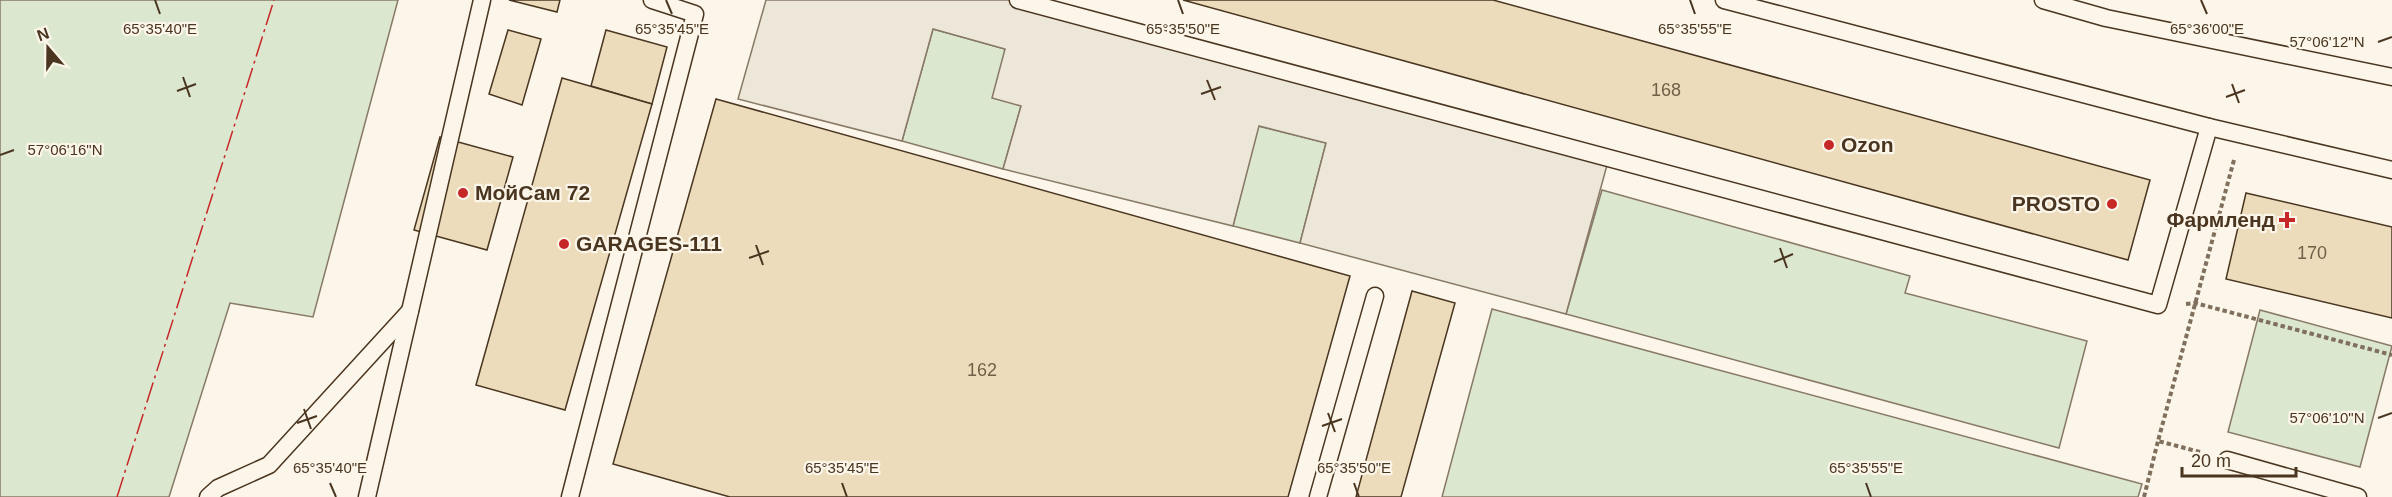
<svg xmlns="http://www.w3.org/2000/svg" width="2392" height="497" viewBox="0 0 2392 497" font-family="Arial,sans-serif">
	<rect width="100%" height="100%" fill="#fbf6e9"/>
	<g fill="#dce7d0" stroke="#887966" stroke-width="1.5">
		<polygon points="0,0 398,0 313,317 230,303 169,497 0,497"/>
		<polygon points="933,29 1005,49 1021,106 1003,169 902,141"/>
		<polygon points="1258,126 1326,143 1300,243 1233,226"/>
		<polygon points="1602,190 1910,276 1905,293 2087,341 2059,448 1566,314"/>
		<polygon points="1492,309 2142,484 2138,497 1442,497"/>
		<polygon points="2260,310 2392,346 2360,467 2228,432"/>
	</g>
	<polygon fill="#ede7d9" stroke="#887966" stroke-width="1.5" points="766,0 1018,0 1609,158 1566,314 1300,243 1326,143 1259,126 1233,226 1003,169 1021,106 992,98 1005,49 933,29 902,141 738,99"/>
	<g fill="#ecdcbc" stroke="#4a3520" stroke-width="1.5">
		<polygon points="509,0 560,0 557,12"/>
		<polygon points="1183,0 1493,0 2150,180 2128,260"/>
		<polygon points="508,30 541,39 522,105 489,94"/>
		<polygon points="606,30 667,47 652,104 591,86"/>
		<polygon points="562,78 652,104 565,410 476,385"/>
		<polygon points="716,99 1350,276 1288,497 730,497 613,464"/>
		<polygon points="440,137 513,157 487,250 414,230"/>
		<polygon points="2246,193 2392,227 2392,318 2226,279"/>
		<polygon points="1412,291 1455,303 1401,497 1356,497"/>
	</g>
	<g fill="none" stroke-linecap="round" stroke-linejoin="round">
		<defs>
			<g id="lane">
				<polyline points="1018,0 2158,305 2209,127"/>
				<polyline points="1724,0 2209,127 2392,170"/>
				<polyline points="2043,0 2106,18 2392,77"/>
				<polyline points="2227,460 2358,497"/>
				<polyline points="208,497 218,488 269,465 410,311"/>
				<polyline points="367,497 482,0"/>
				<polyline points="570,497 695,14 652,0"/>
				<polyline points="1318,497 1375,296"/>
			</g>
		</defs>
		<use href="#lane" stroke="#4a3520" stroke-width="19"/>
		<g stroke="#7f6f5c" stroke-width="4" stroke-dasharray="4.5 3" stroke-linecap="butt">
			<polyline points="2186,304 2195,303 2392,355"/>
			<polyline points="2200,452 2158,441 2234,160"/>
			<polyline points="2144,497 2158,441"/>
		</g>
		<use href="#lane" stroke="#fbf6e9" stroke-width="16"/>
		<polyline stroke="#c62828" stroke-width="1.5" stroke-dasharray="21 4.5 3 4.5" stroke-linecap="butt" points="117,497 274,0"/>
	</g>
	<path fill="none" stroke="#4a3520" stroke-width="2" d="M155 0 160 14M666 0 672 14M1178 0 1183 14M1690 0 1695 14M2201 0 2207 14M2378 42 2392 37M183 77 190 97M1207 80 1215 100M2232 84 2239 103M177 91 196 84M1201 94 1221 87M2226 97 2245 90M0 155 14 150M756 245 763 265M1780 248 1787 268M749 258 769 251M1774 262 1793 254M304 409 311 429M1328 413 1335 432M2378 418 2392 413M297 423 317 416M1322 426 1342 419M330 483 336 497M842 483 847 497M1354 483 1359 497M1866 483 1871 497"/>
	<g fill="#c62828" stroke="#fbf6e9" stroke-width="2">
		<circle cx="1829" cy="145" r="6"/>
		<circle cx="463" cy="193" r="6"/>
		<circle cx="2112" cy="204" r="6"/>
		<path d="M2284 211h6v6h6v6h-6v6h-6v-6h-6v-6h6z"/>
		<circle cx="564" cy="244" r="6"/>
	</g>
	<g text-anchor="middle" stroke-width="4.5" stroke-linejoin="round" paint-order="stroke">
		<g font-size="18" fill="#725f47">
			<text x="1666" y="96">168</text>
			<text x="2312" y="259">170</text>
			<text x="982" y="376">162</text>
		</g>
		<g font-size="21" font-weight="bold" fill="#4a3520" stroke="#fbf6e9" text-anchor="start">
			<text x="1841" y="152">Ozon</text>
			<text x="475" y="200">МойСам 72</text>
			<text x="2100" y="211" text-anchor="end">PROSTO</text>
			<text x="2275" y="227" text-anchor="end">Фармленд</text>
			<text x="576" y="251">GARAGES-111</text>
		</g>
	</g>
	<g font-size="15" text-anchor="middle" fill="#4a3520" stroke="#fbf6e9" stroke-width="4.5" stroke-linejoin="round" paint-order="stroke">
		<text x="1695" y="34">65°35'55"E</text>
		<text x="160" y="34">65°35'40"E</text>
		<text x="672" y="34">65°35'45"E</text>
		<text x="1183" y="34">65°35'50"E</text>
		<text x="2207" y="34">65°36'00"E</text>
		<text x="2327" y="47">57°06'12"N</text>
		<text x="65" y="155">57°06'16"N</text>
		<text x="2327" y="423">57°06'10"N</text>
		<text x="330" y="473">65°35'40"E</text>
		<text x="842" y="473">65°35'45"E</text>
		<text x="1354" y="473">65°35'50"E</text>
		<text x="1866" y="473">65°35'55"E</text>
	</g>
	<g transform="translate(48 48) rotate(340)" stroke="#fbf6e9" stroke-width="4.5" paint-order="stroke">
	<path d="M0-4.5L10 22L0 15L-10 22Z" fill="#4a3520"/>
	<text y="-9" font-size="16" font-weight="bold" text-anchor="middle" fill="#4a3520">N</text>
	</g>
	<path d="M2182 467v9h114v-9" fill="none" stroke="#4a3520" stroke-width="3"/>
	<text x="2191" y="467" font-size="18" fill="#4a3520" stroke="#fbf6e9" stroke-width="4.5" paint-order="stroke">20 m</text>
</svg>
